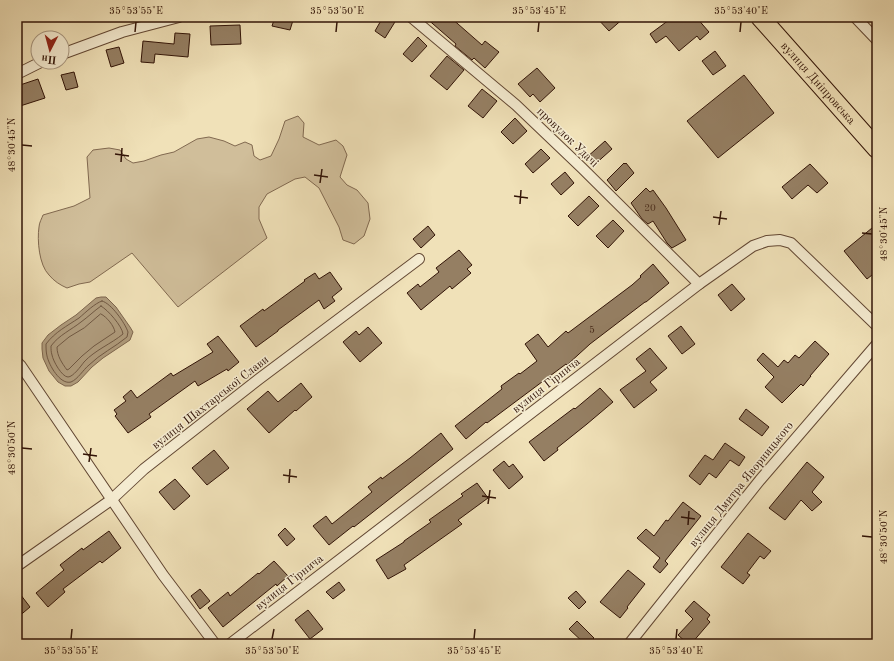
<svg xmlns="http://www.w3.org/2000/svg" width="894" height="661" viewBox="0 0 894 661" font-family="'Old Standard TT',serif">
	<rect width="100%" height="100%" fill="#f0e1b8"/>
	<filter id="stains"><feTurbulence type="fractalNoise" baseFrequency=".005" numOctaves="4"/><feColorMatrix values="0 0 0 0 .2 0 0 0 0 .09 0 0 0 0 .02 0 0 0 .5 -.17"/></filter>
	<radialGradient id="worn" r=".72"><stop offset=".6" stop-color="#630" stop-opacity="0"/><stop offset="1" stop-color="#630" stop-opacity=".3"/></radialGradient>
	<path fill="#d0be9a" stroke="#816950" d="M298 116 304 123 303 137 319 145 336 140 343 146 347 155 340 177 347 185 357 190 368 203 370 219 364 236 354 244 343 240 339 227 319 188 305 177 295 179 267 194 259 207V219L267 238 178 307 132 253 90 282 79 284 67 288C60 285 54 281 49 275 39 265 37 240 39 227 39 223 42 218 43 215L74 206 90 198 87 157 93 150 109 148 120 150 126 159 133 163 144 161 161 155 174 152 197 139 209 137 224 141 235 146 245 142 252 145 254 156 260 160 271 156 279 139 285 121Z"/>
	<polygon fill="#af9b7c" stroke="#7d654d" points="101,297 106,297 116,307 130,327 133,332 130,340 103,358 92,367 78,382 71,386 65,386 58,382 49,371 43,358 42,349 42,343 48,335 61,325 76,315 96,298"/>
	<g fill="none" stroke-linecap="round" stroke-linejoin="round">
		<g stroke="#705842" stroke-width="1">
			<path d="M102 301C111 303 125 323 128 332L127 337C115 347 100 354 89 365 83 370 78 379 71 382 60 385 49 365 47 356 46 352 46 348 46 344 55 332 67 326 79 318 85 313 95 303 102 301Z"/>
			<path d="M101 306C108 310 122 326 123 334 111 344 95 350 84 362 81 366 73 377 68 377 62 377 53 361 52 355 51 352 51 349 51 346 59 335 71 330 81 322 88 317 94 311 101 306Z"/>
			<path d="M101 314C107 317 114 326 115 332L94 346 82 356 69 369 67 370C62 363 57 356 57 347L69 337 84 328Z"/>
		</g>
	</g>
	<g fill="#957f63" stroke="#321407">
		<polygon points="275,17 294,17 290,30 272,26"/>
		<polygon points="383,17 398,17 385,38 375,31"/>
		<polygon points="425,17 450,17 482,45 485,41 499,52 485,68 474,58 472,60 455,46 456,44"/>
		<polygon points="596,17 625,17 609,31"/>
		<polygon points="673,17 696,17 709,32 700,40 697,36 679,51 666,36 656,43 650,34"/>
		<polygon points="240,25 241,44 211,45 210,26"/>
		<polygon points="175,33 190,34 188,57 155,54 154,63 141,62 143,41 174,44"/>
		<polygon points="418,37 427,46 412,62 403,54"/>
		<polygon points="119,47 124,63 111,67 106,50"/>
		<polygon points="715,51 726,66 713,75 702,61"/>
		<polygon points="447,56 464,70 447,90 430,76"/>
		<polygon points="537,68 555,88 540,102 533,94 530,97 518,84"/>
		<polygon points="74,72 78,87 66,90 61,75"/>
		<polygon points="744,75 774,113 718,158 687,121"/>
		<polygon points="38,79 45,98 17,107 17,86"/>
		<polygon points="482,89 497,101 483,118 468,106"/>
		<polygon points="515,118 527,131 513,144 501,132"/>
		<polygon points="605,141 612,149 593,166 586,158"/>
		<polygon points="541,149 550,158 533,173 525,164"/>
		<polygon points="624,163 625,164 626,163 634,173 616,191 607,180"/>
		<polygon points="810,164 828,183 817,193 808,185 792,199 782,187"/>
		<polygon points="565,172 574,183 561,195 551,184"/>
		<polygon points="646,188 650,192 653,190 666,208 686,240 672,248 667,243 653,221 648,224 642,219 631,203"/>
		<polygon points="589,196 599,206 578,226 568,216"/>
		<polygon points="613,220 624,231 608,248 596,236"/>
		<polygon points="428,226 435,235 421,248 413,239"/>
		<polygon points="872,228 877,234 877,271 867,279 844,251"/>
		<polygon points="459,250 472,265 467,269 471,273 452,289 450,286 421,310 407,293 418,284 420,287 439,272 436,268"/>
		<polygon points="653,264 669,283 646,302 645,302 590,344 567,365 566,364 487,423 486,422 466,439 455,426 502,389 501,386 519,373 520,374 537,361 525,344 538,334 548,347 566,331 568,333 632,285 641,277 640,276"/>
		<polygon points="330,272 342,289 332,297 335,301 324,309 319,300 278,330 278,331 256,347 240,326 263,309 264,311 305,281 304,280 315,273 319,279"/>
		<polygon points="732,284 745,299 731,311 718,295"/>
		<polygon points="681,326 695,344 682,354 668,336"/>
		<polygon points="368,327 382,343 360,362 343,342 356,331 359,335"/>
		<polygon points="218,336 239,362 228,371 227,369 198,386 195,381 149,414 151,417 128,433 115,416 117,414 114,410 126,401 123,397 131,390 137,398 171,373 173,376 213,352 207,344"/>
		<polygon points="815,341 829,354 810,376 811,376 803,386 801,384 782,403 765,387 774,377 757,360 763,353 778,367 784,360 788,363 795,355 799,358"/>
		<polygon points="650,348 667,368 650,382 657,390 634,408 620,390 646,371 636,359"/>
		<polygon points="301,383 312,397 296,411 295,410 269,433 247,409 268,391 278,402"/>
		<polygon points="600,388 613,402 587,424 557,448 558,450 544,461 529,442 574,408 575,409"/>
		<polygon points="746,409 769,427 762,436 739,419"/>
		<polygon points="441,433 453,449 354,527 353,526 329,545 313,526 326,516 332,524 372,492 368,487 381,477 382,479 410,458"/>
		<polygon points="725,443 745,457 739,466 730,460 716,478 709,473 700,485 689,476 705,455 713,460"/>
		<polygon points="214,450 229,468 207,485 192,468"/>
		<polygon points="504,461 509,467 513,464 523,477 509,489 493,470"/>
		<polygon points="807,462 824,477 812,492 822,502 812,511 801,500 785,520 769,508"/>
		<polygon points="175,479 190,496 174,510 159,492"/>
		<polygon points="477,483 488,498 458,520 462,524 404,565 406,569 388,579 376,560 404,542 404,541 431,522 429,520 463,496 461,494"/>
		<polygon points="683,502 701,516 665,561 668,564 660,573 653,567 660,558 637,538 646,529 654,536 666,520 668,521"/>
		<polygon points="285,528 295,539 287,546 278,535"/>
		<polygon points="109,531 121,548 102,563 100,561 63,589 65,592 48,607 36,593 64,570 60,565 82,548 83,550"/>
		<polygon points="748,533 771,551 764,559 760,556 747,573 750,575 743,584 721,567"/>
		<polygon points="274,561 288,576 277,586 276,584 223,627 208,608 228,592 230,596 258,573 259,574"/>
		<polygon points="628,570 645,584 627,607 628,608 620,618 600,602"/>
		<polygon points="339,582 345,590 333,599 326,592"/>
		<polygon points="200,589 210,601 200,609 191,596"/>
		<polygon points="17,590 30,607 17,618"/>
		<polygon points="576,591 586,602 579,609 568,598"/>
		<polygon points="694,601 710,615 707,619 710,622 691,644 688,644 678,635 693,619 685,611"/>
		<polygon points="308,610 323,629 310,639 295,620"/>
		<polygon points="577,621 594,638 588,644 585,644 569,629"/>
	</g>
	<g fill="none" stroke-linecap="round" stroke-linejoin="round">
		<defs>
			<g id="street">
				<polyline points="411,17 516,105 582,168 699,284"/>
				<polyline points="855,17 877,40"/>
				<polyline points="62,54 122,32 179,17"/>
				<polyline points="17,74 41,62"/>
				<polyline points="17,362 21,366 163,575 215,644"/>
				<polyline points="17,566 111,500 144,469 259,379 419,259"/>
				<polyline points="230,644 699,284 753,246 767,241 780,240 791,243 877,326"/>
				<polyline points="629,644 760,480 877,344"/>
			</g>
			<g id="highway">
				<path id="s1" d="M760 17 877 149"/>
			</g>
		</defs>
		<use href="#street" stroke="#624733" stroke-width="12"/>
		<use href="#highway" stroke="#321407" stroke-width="20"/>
		<use href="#street" stroke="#f5ecd1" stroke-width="10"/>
		<use href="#highway" stroke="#f0e1b8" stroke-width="18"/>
	</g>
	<path fill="none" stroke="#321407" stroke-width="1.5" d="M135 32 136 22M336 32 337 22M538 32 539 22M740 32 741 22M22 145 32 146M115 154 129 156M121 162 122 148M314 175 328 177M320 183 322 169M514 196 528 198M520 204 521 190M713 217 727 219M719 225 721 211M862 233 872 234M22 448 32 449M83 454 97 456M89 462 91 448M283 475 297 477M289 483 290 469M482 496 496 498M488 504 490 490M681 517 695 519M688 525 689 511M862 536 872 537M71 639 72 629M272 639 274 629M474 639 475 629M676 639 677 629"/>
	<g text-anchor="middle" stroke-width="3" stroke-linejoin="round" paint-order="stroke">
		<g font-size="10" fill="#4b2f1e">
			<text x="650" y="211">20</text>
			<text x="592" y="333">5</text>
		</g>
		<g font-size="12" fill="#321407" stroke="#f5ecd1">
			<text dy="4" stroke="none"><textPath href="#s1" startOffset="88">вулиця Дніпровська</textPath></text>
			<text transform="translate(568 137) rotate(44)" y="4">провулок Удачі</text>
			<text transform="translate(546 385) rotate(-38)" y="4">вулиця Гірнича</text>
			<text transform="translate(210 402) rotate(-38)" y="4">вулиця Шахтарської Слави</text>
			<text transform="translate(741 484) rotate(-51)" y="4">вулиця Дмитра Яворницького</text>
			<text transform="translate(289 582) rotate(-38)" y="4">вулиця Гірнича</text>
		</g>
	</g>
	<rect width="894" height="661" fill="none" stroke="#f0e1b8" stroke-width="44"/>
	<g transform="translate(50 50) rotate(186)"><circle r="19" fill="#f5ecd1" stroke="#a79680"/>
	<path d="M0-3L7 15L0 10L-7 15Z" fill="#8f2418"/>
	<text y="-6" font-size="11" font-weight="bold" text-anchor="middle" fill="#321407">Пн</text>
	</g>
	<rect x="22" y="22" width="850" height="617" fill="none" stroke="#321407" stroke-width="1.5"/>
	<g font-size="10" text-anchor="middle" fill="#321407">
		<text x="136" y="14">35°53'55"E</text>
		<text x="337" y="14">35°53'50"E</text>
		<text x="539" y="14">35°53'45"E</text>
		<text x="741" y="14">35°53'40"E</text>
		<text transform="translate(11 145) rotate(-90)" y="4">48°30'45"N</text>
		<text transform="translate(883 234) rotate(-90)" y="4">48°30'45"N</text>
		<text transform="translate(11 448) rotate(-90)" y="4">48°30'50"N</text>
		<text transform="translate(883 537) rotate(-90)" y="4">48°30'50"N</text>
		<text x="71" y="654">35°53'55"E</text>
		<text x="272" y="654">35°53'50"E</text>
		<text x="474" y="654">35°53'45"E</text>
		<text x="676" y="654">35°53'40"E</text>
	</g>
	<rect width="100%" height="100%" filter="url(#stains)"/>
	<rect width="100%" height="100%" fill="url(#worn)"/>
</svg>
